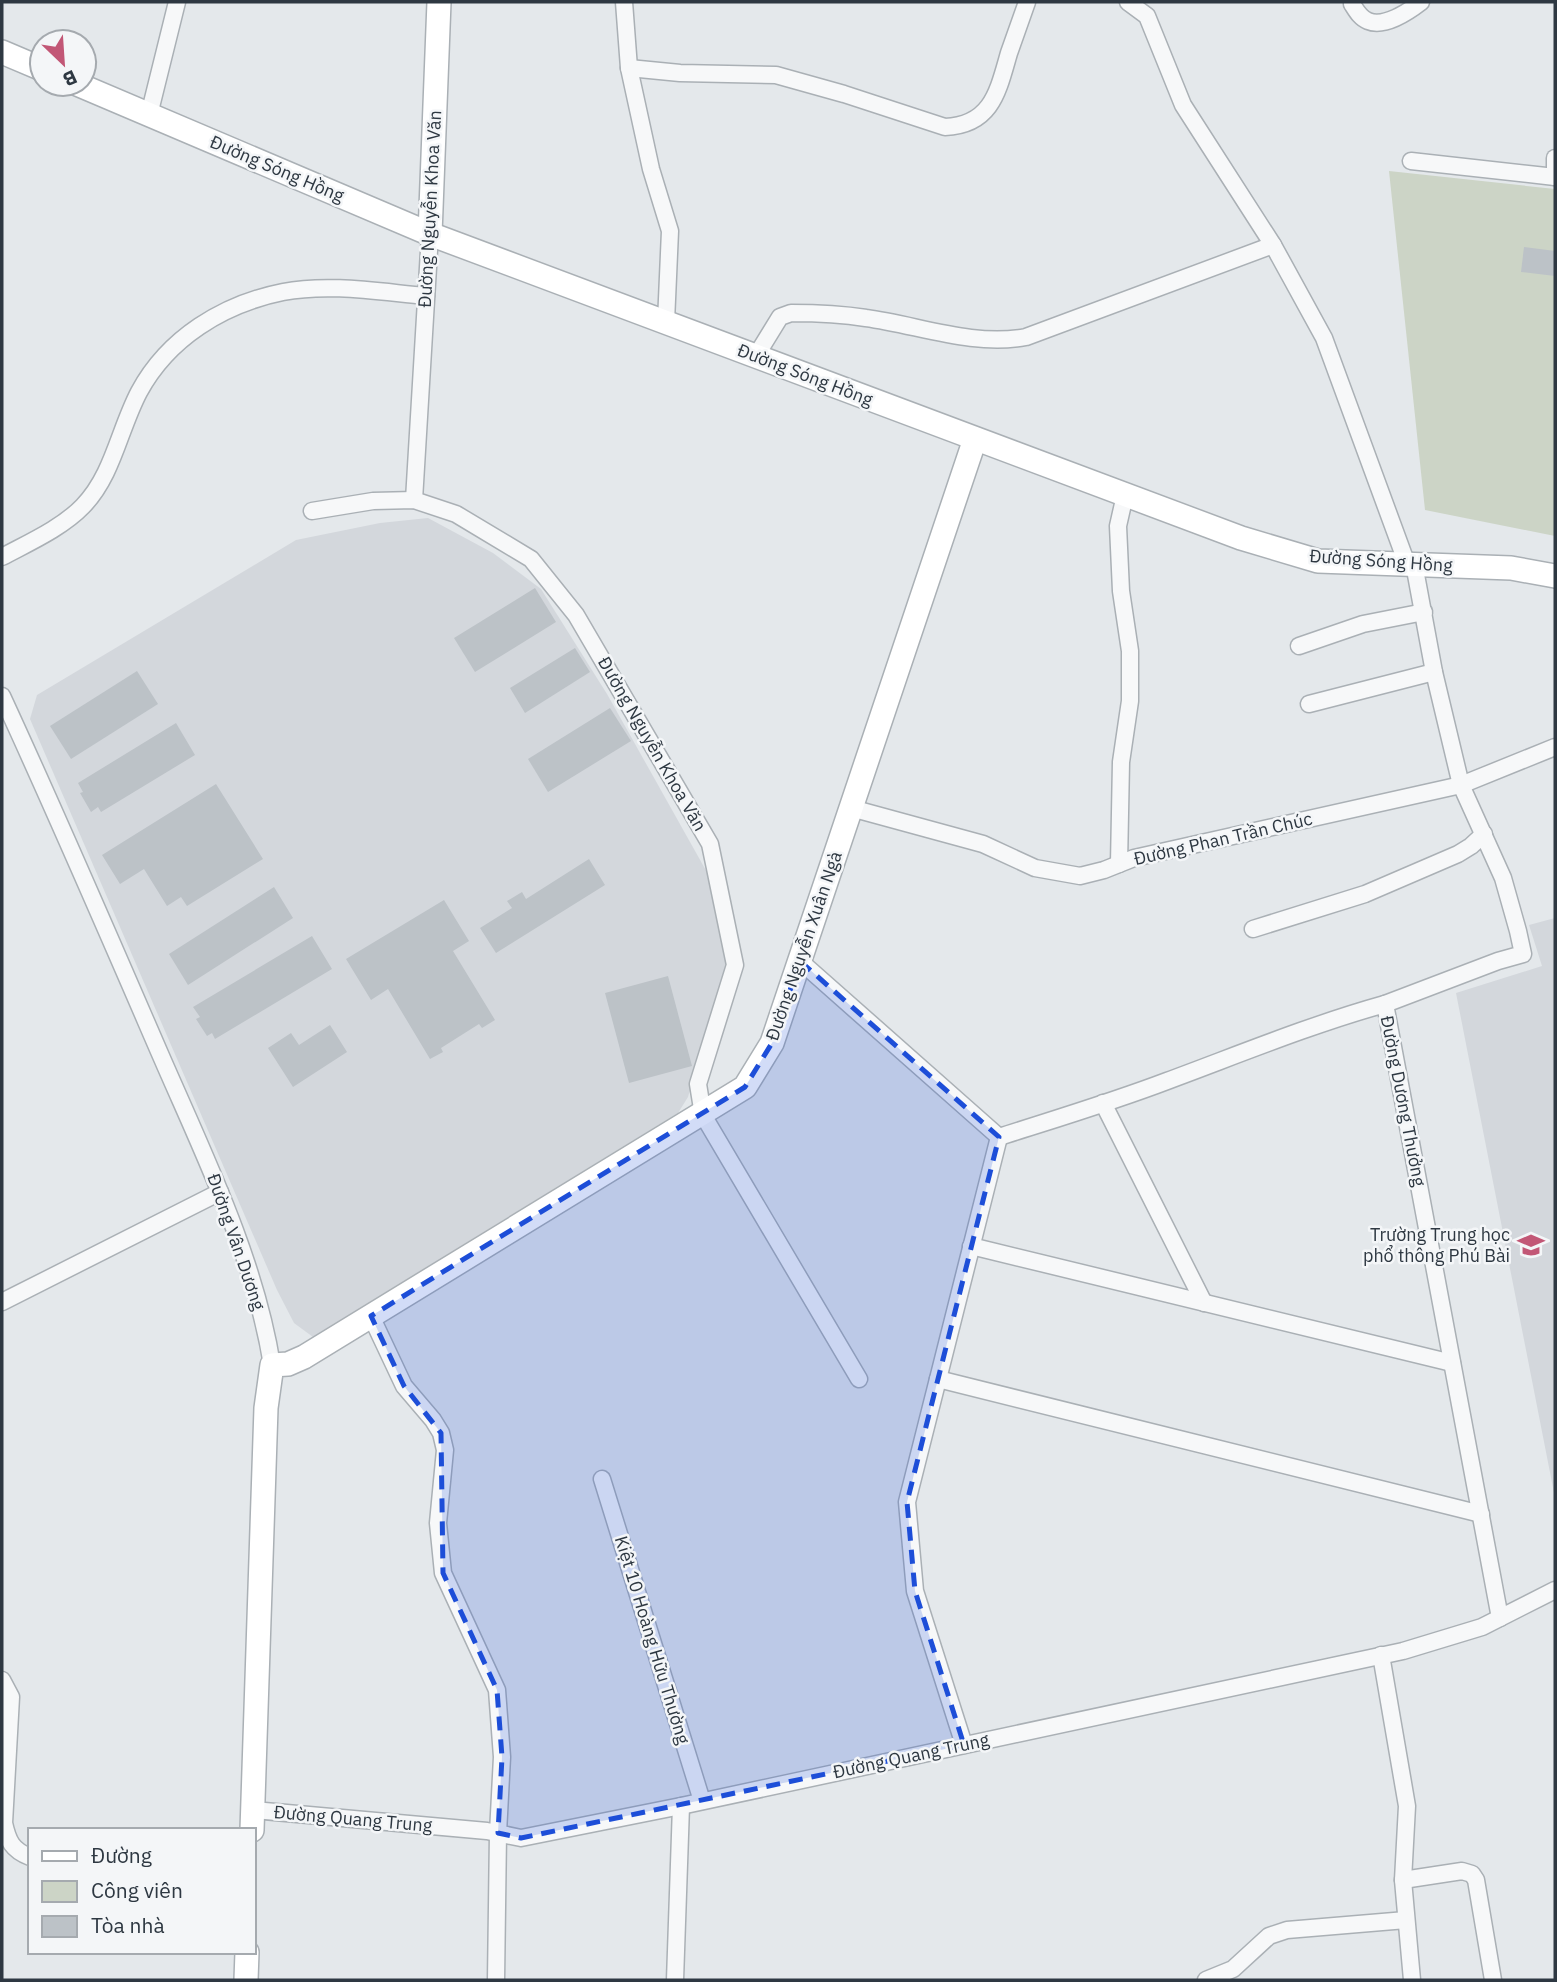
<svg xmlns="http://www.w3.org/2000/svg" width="1557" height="1982" viewBox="0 0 1557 1982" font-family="'IBM Plex Sans',sans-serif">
	<rect width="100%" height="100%" fill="#e4e8eb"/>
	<g fill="#d3d7dc">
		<polygon points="428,518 493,553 541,589 607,694 713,883 728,963 688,1097 678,1113 313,1337 294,1323 277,1290 30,719 37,695 296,540 380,523"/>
		<polygon points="1555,918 1555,1498 1456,993 1542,966 1529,925"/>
	</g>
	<polygon fill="#ccd4c6" points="1389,171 1555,189 1555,536 1425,510"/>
	<g fill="#bcc2c7">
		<polygon points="1524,247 1555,251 1555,276 1521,272"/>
		<polygon points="535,588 556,622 475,672 454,638"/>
		<polygon points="575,648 590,672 525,713 510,688"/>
		<polygon points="137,671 158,704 71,759 50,726"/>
		<polygon points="610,708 631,741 548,792 528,759"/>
		<polygon points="176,723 195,755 101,812 98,807 91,812 80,793 83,792 78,783"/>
		<polygon points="216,784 263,859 187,906 181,897 167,906 144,869 120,884 102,855"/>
		<polygon points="589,859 605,885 496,953 480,928 512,908 507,901 522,892 526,899"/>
		<polygon points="274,887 293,918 188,985 169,954"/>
		<polygon points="444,900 469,941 453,951 495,1020 482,1028 479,1024 441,1048 443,1052 430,1059 388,989 371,1000 346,959"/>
		<polygon points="312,936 332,969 215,1039 212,1033 207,1036 196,1019 200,1017 193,1007"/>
		<polygon points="668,976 692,1066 629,1083 605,993"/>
		<polygon points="330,1025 347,1052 293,1087 268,1048 291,1033 299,1045"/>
	</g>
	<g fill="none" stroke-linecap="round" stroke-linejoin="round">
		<defs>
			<g id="street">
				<polyline points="624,2 629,68 651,169 670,231 666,322"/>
				<polyline points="1128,2 1147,16 1183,105 1273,245 1324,338 1407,564"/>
				<path d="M1352 4C1356 10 1360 18 1368 21 1384 28 1408 12 1421 2"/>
				<path d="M629 68 680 73 776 75 844 94 945 127C992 125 998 91 1009 53 1015 36 1021 19 1027 2"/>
				<polyline points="149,115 177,2"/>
				<polyline points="1411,161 1555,177"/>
				<polyline points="1555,177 1555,158"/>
				<path d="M756 356 780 317 791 313C816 313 841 314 866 318 918 325 973 347 1026 337L1273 245"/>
				<polyline points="414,500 430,234"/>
				<polyline points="312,511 373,501 414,500 456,514 531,559 576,615 710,844 735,965 698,1084 703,1115 859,1379"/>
				<path d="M2 557C28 543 62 528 83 506 113 475 119 430 139 392 168 338 223 304 283 292 329 283 380 292 426 296"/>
				<polyline points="1414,564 1434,672 1461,785 1503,878 1518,931 1523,954 1498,961 1385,1004 1500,1618"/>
				<polyline points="1299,646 1363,624 1424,612"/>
				<path d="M2 696C57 815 109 936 161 1056 204 1155 255 1258 272 1365"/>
				<polyline points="1309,704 1434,672"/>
				<polyline points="851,808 983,844 1035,868 1080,876 1104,870 1134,858 1461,785 1555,747"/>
				<polyline points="1119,864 1121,762 1130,701 1130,651 1121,591 1118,526 1125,495"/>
				<polyline points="1253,929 1365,894 1458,854 1471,846 1484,834"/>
				<polyline points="800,961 999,1137"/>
				<polyline points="1103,1103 1204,1303"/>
				<path d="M999 1137C1055 1119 1112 1102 1167 1081 1240 1054 1310 1025 1385 1004"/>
				<polyline points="971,1246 1452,1363"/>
				<polyline points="2,1302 220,1192"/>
				<polyline points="371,1316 404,1386 433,1420 441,1433 445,1450 438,1523 443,1573 497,1690 502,1757 498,1833 496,1980"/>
				<polyline points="938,1379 1481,1514"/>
				<polyline points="602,1479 702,1801"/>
				<polyline points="1381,1655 1407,1806 1403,1880 1412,1980"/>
				<path d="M2 1680 11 1697 4 1823C8 1841 12 1850 30 1857"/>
				<polyline points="964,1745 915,1591 907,1502 999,1137"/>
				<polyline points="253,1810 487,1831 521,1838 681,1806 1403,1651 1482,1627 1555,1590"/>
				<polyline points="1403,1880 1462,1871 1472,1874 1476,1880 1493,1980"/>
				<polyline points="675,1980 681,1806"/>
				<polyline points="1206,1980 1233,1969 1269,1936 1287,1930 1406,1920"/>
			</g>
			<g id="secondary">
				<polyline points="2,52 42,69"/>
				<polyline points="77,84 430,234 1241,538 1318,561 1511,568 1555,576"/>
				<polyline points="430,234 439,2"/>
				<polyline points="252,1830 266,1408 272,1365 288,1364 304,1357 745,1087 772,1043 975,439"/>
				<polyline points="246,1980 247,1952"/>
			</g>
		</defs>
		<use href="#street" stroke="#aab0b5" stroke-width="19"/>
		<use href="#secondary" stroke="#aab0b5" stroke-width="26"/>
		<use href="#street" stroke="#f7f8f9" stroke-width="16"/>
		<use href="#secondary" stroke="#fff" stroke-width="23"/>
	</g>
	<path fill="#1d4ed8" fill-opacity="0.2" stroke="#1d4ed8" stroke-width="5" stroke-dasharray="14 9" stroke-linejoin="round" d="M800 961 999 1137 907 1502 915 1591 964 1745 521 1838 498 1833 502 1757 497 1690 443 1573 441 1433 404 1386 371 1316 745 1087 772 1043Z"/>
	<defs>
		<symbol id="school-bare" viewBox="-9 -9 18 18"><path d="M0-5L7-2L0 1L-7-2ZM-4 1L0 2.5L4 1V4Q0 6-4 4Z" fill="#c25776" stroke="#f4f6f8" stroke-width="2.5" paint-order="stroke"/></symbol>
	</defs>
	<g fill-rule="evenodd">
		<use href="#school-bare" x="1512" y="1226" width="38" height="38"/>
	</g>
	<g text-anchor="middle" stroke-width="5" stroke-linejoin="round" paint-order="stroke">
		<g font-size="18" fill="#2e3842" stroke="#f4f6f8">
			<text transform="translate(277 169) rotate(23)" y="6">Đường Sóng Hồng</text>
			<text transform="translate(430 209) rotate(-87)" y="6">Đường Nguyễn Khoa Văn</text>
			<text transform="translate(805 375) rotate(21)" y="6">Đường Sóng Hồng</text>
			<text transform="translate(1381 561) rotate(4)" y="6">Đường Sóng Hồng</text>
			<text transform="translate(652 744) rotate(60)" y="6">Đường Nguyễn Khoa Văn</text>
			<text transform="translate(1223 839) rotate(-13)" y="6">Đường Phan Trần Chúc</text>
			<text transform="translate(804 946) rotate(-71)" y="6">Đường Nguyễn Xuân Ngà</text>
			<text transform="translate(1403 1101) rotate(79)" y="6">Đường Dương Thưởng</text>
			<text transform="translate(236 1242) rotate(71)" y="6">Đường Vân Dương</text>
			<text transform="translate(652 1640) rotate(73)" y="6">Kiệt 10 Hoàng Hữu Thường</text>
			<text transform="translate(911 1756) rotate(-12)" y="6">Đường Quang Trung</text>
			<text transform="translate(353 1819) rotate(5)" y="6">Đường Quang Trung</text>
		</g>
		<g font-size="18" fill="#2e3842" stroke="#f4f6f8" text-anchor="end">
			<text x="1510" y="1241">Trường Trung học<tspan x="1510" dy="21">phổ thông Phú Bài</tspan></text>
		</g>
	</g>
	<rect width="1557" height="1982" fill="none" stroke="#2e3842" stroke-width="7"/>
	<rect x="28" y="1828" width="228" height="126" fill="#f4f6f8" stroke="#a5aaaf" stroke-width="2"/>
	<rect x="42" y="1851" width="35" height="10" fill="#ffffff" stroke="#a5aaaf" stroke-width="2"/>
	<text x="91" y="1863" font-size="21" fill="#2e3842">Đường</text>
	<rect x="42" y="1881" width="35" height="21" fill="#ccd4c6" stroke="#a5aaaf" stroke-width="2"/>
	<text x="91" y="1898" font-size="21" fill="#2e3842">Công viên</text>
	<rect x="42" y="1916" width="35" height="21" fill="#bcc2c7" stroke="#a5aaaf" stroke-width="2"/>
	<text x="91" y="1933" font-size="21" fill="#2e3842">Tòa nhà</text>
	<g transform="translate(63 63) rotate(155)"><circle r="33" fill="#f4f6f8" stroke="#a5aaaf" stroke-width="2"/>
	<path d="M0-5L12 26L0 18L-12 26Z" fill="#c25776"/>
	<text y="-10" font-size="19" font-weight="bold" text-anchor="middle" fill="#2e3842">B</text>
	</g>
</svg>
